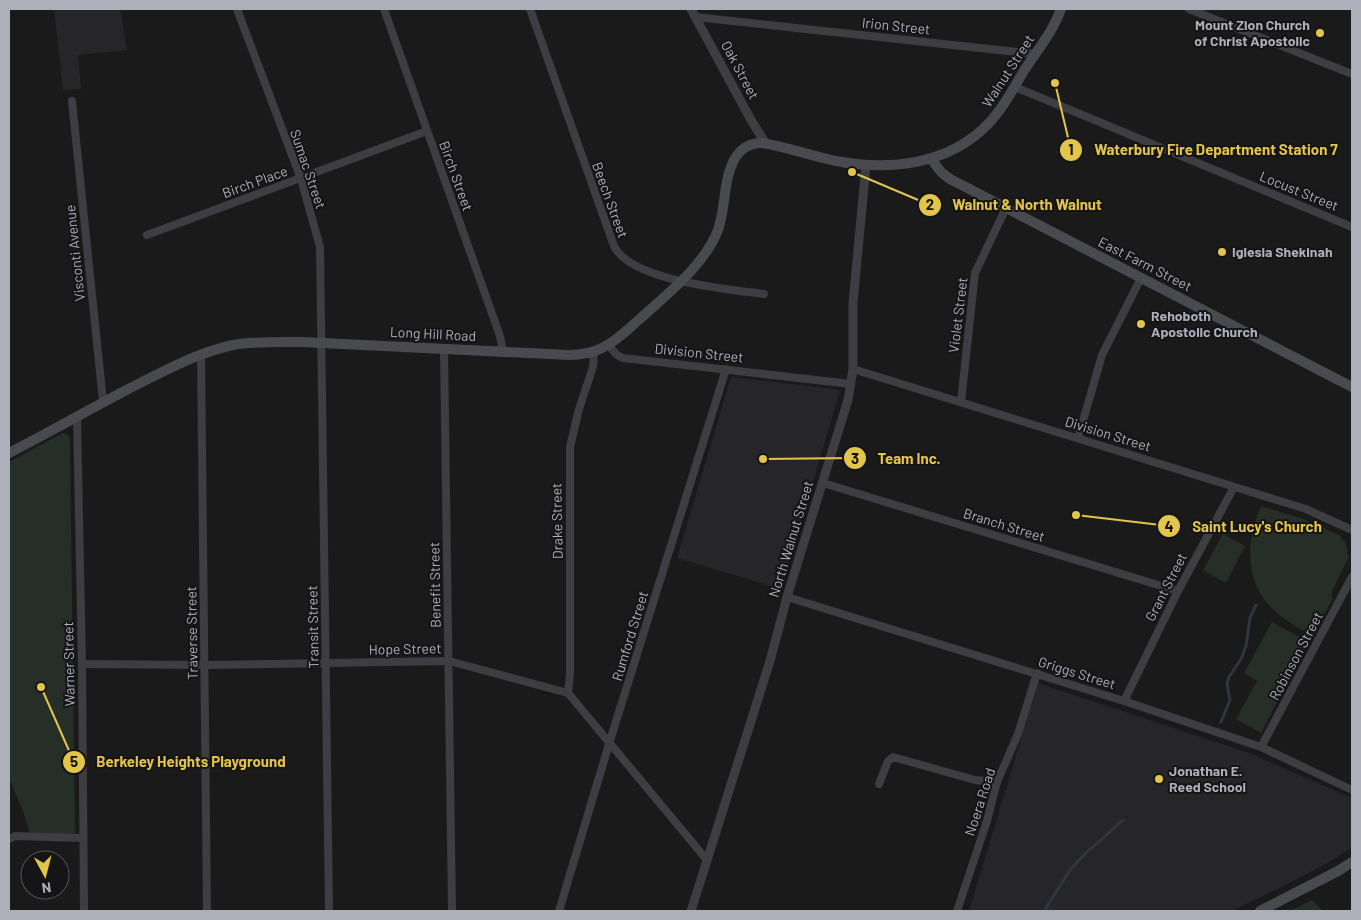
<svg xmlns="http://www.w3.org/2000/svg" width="1361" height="920" viewBox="0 0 1361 920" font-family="Barlow,sans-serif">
	<rect width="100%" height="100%" fill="#1a1a1b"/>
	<g fill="#262628">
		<polygon points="54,9 120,9 127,50 78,55 81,89 63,90"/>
		<polygon points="731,377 836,389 840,391 781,589 677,558"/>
		<polygon points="1038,683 1249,753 1352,798 1352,847 1338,857 1299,878 1232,911 969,911"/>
	</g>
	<g fill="#262e28">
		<polygon points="63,433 69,436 70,440 75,837 31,837 23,811 9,778 9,462"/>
		<path d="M1261 506 1306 520 1341 536V539L1345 541 1348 550 1347 554 1349 556 1331 594 1333 598 1313 636C1304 631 1294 626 1286 620 1245 592 1243 548 1261 506Z"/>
		<polygon points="1223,534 1245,546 1226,583 1203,570"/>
		<polygon points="1272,622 1308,642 1261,733 1236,719 1257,681 1244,673"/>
		<polygon points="1312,900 1323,911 1290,911"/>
	</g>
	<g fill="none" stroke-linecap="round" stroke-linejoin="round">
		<g stroke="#30363f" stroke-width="3">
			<polyline points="1221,722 1230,700 1227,684 1229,677 1241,659 1246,646 1250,618 1256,605"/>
			<polyline points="1044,911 1070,870 1085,854 1123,820"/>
		</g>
		<g stroke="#3d3d42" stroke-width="8">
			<polyline points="237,9 301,179 320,247 329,911"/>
			<polyline points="384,9 500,336 503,352"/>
			<path d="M530 9 614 246C631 281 728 289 764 294"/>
			<polyline points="1189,9 1352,74"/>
			<polyline points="696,17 1035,54"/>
			<polyline points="1015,87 1352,227"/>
			<polyline points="72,101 103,401"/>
			<polyline points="147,235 427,131"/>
			<polyline points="608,345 617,355 623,358 851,384"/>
			<polyline points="444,349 452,911"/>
			<polyline points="201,355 207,911"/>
			<polyline points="853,369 1306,509 1352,530"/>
			<polyline points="961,402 975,273 1006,208"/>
			<polyline points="77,416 82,664 84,911"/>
			<polyline points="1078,438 1102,355 1141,278"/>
			<polyline points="823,483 1178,591"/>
			<polyline points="787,597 1124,701 1261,747 1352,790"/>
			<polyline points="82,664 205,665 449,661 568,693 707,860"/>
			<polyline points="568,693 570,675 570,447 579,409 593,367 594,351"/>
			<polyline points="1124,701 1178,591 1234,487"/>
			<polyline points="1261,747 1352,577"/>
			<polyline points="879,784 888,761 893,757 975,780 997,782"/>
			<polyline points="9,839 15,836 83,838"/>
			<polyline points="559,911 609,744 726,369"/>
			<polyline points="957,911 987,821 997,782 1018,734 1037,673"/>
		</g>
		<g stroke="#3d3d42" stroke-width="9">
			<polyline points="691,9 751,120 766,144"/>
			<polyline points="691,911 770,661 787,597 848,400 853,369 853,303 866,165"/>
		</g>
		<g stroke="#494a50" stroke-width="10">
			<polyline points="931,159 941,172 950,179 1352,387"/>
			<path d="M9 453C58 428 105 400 154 376 180 363 205 351 233 345 255 341 279 342 302 342L569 355C580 355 592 353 602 348 617 341 628 329 641 318 668 293 704 266 718 230 726 207 723 181 734 160 740 149 750 143 762 143 787 147 811 156 836 161 889 171 949 165 988 124 1002 110 1012 91 1022 74 1035 53 1053 32 1061 9"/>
			<polyline points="1260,911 1338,871 1352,862"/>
		</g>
	</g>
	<g fill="#e3c54a" stroke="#151416" stroke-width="2">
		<circle cx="1320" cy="33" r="5"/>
		<circle cx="1222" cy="252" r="5"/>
		<circle cx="1141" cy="324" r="5"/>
		<circle cx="1159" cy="779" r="5"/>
	</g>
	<g text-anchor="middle" stroke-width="4" stroke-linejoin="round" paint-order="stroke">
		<g font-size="14" font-weight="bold" fill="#adafba" stroke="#151416" text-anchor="start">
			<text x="1310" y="30" text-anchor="end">Mount Zion Church<tspan x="1310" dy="16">of Christ Apostolic</tspan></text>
			<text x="1232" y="257">Iglesia Shekinah</text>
			<text x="1151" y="321">Rehoboth<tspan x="1151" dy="16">Apostolic Church</tspan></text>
			<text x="1169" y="776">Jonathan E.<tspan x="1169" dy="16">Reed School</tspan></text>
		</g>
		<g font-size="14" fill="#adafba" stroke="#151416">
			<text transform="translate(896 26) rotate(6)" y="5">Irion Street</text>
			<text transform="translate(740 70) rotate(62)" y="5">Oak Street</text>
			<text transform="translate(1008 71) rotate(-57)" y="5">Walnut Street</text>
			<text transform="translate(308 169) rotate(71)" y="5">Sumac Street</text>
			<text transform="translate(456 176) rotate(70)" y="5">Birch Street</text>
			<text transform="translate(255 182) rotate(-20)" y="5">Birch Place</text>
			<text transform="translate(1299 191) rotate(22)" y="5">Locust Street</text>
			<text transform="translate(610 200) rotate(70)" y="5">Beech Street</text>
			<text transform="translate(75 253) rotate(-96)" y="5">Visconti Avenue</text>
			<text transform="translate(1145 264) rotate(27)" y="5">East Farm Street</text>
			<text transform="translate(958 315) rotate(-83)" y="5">Violet Street</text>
			<text transform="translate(433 334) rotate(3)" y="5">Long Hill Road</text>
			<text transform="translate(699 353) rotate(6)" y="5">Division Street</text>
			<text transform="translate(1108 434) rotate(17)" y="5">Division Street</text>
			<text transform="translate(557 521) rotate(-91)" y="5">Drake Street</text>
			<text transform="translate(1004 525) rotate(17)" y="5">Branch Street</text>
			<text transform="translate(791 539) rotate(-73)" y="5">North Walnut Street</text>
			<text transform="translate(435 585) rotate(-91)" y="5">Benefit Street</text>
			<text transform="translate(1166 587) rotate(-63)" y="5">Grant Street</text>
			<text transform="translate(313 627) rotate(-91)" y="5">Transit Street</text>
			<text transform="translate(192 633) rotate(-91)" y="5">Traverse Street</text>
			<text transform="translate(630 636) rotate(-73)" y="5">Rumford Street</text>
			<text transform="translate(405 649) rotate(-1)" y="5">Hope Street</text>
			<text transform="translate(1296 656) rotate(-62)" y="5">Robinson Street</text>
			<text transform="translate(69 664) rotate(-91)" y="5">Warner Street</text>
			<text transform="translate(1077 673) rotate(17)" y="5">Griggs Street</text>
			<text transform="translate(980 802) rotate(-72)" y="5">Noera Road</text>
		</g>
	</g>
	<path fill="none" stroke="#e3c54a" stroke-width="2" d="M1055 83L1071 150M852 172L930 205M763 459L855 458M1076 515L1169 526M41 687L74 762"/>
	<g fill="#e3c54a" stroke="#151416" stroke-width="2">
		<circle cx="1055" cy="83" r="5"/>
		<circle cx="852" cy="172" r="5"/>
		<circle cx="763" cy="459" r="5"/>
		<circle cx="1076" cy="515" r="5"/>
		<circle cx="41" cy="687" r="5"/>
		<circle cx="1071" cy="150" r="12"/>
		<circle cx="930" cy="205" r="12"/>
		<circle cx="855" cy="458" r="12"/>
		<circle cx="1169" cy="526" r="12"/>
		<circle cx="74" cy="762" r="12"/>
	</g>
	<g font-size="15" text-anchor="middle" font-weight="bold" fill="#111">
		<text x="1071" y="155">1</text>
		<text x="930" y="210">2</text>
		<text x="855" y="464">3</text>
		<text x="1169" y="532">4</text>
		<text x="74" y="767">5</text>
	</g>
	<g font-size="15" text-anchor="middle" font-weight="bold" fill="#e3c54a" stroke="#151416" stroke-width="4" stroke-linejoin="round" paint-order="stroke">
		<text x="1216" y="155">Waterbury Fire Department Station 7</text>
		<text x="1027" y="210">Walnut &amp; North Walnut</text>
		<text x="909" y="464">Team Inc.</text>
		<text x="1257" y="532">Saint Lucy's Church</text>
		<text x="191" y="767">Berkeley Heights Playground</text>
	</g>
	<rect width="1361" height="920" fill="none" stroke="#adafba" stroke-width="20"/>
	<g transform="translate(45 875) rotate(173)"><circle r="24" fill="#151416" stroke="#525258"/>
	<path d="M0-4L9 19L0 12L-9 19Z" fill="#e3c54a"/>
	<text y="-8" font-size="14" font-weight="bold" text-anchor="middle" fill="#adafba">N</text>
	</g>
</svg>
